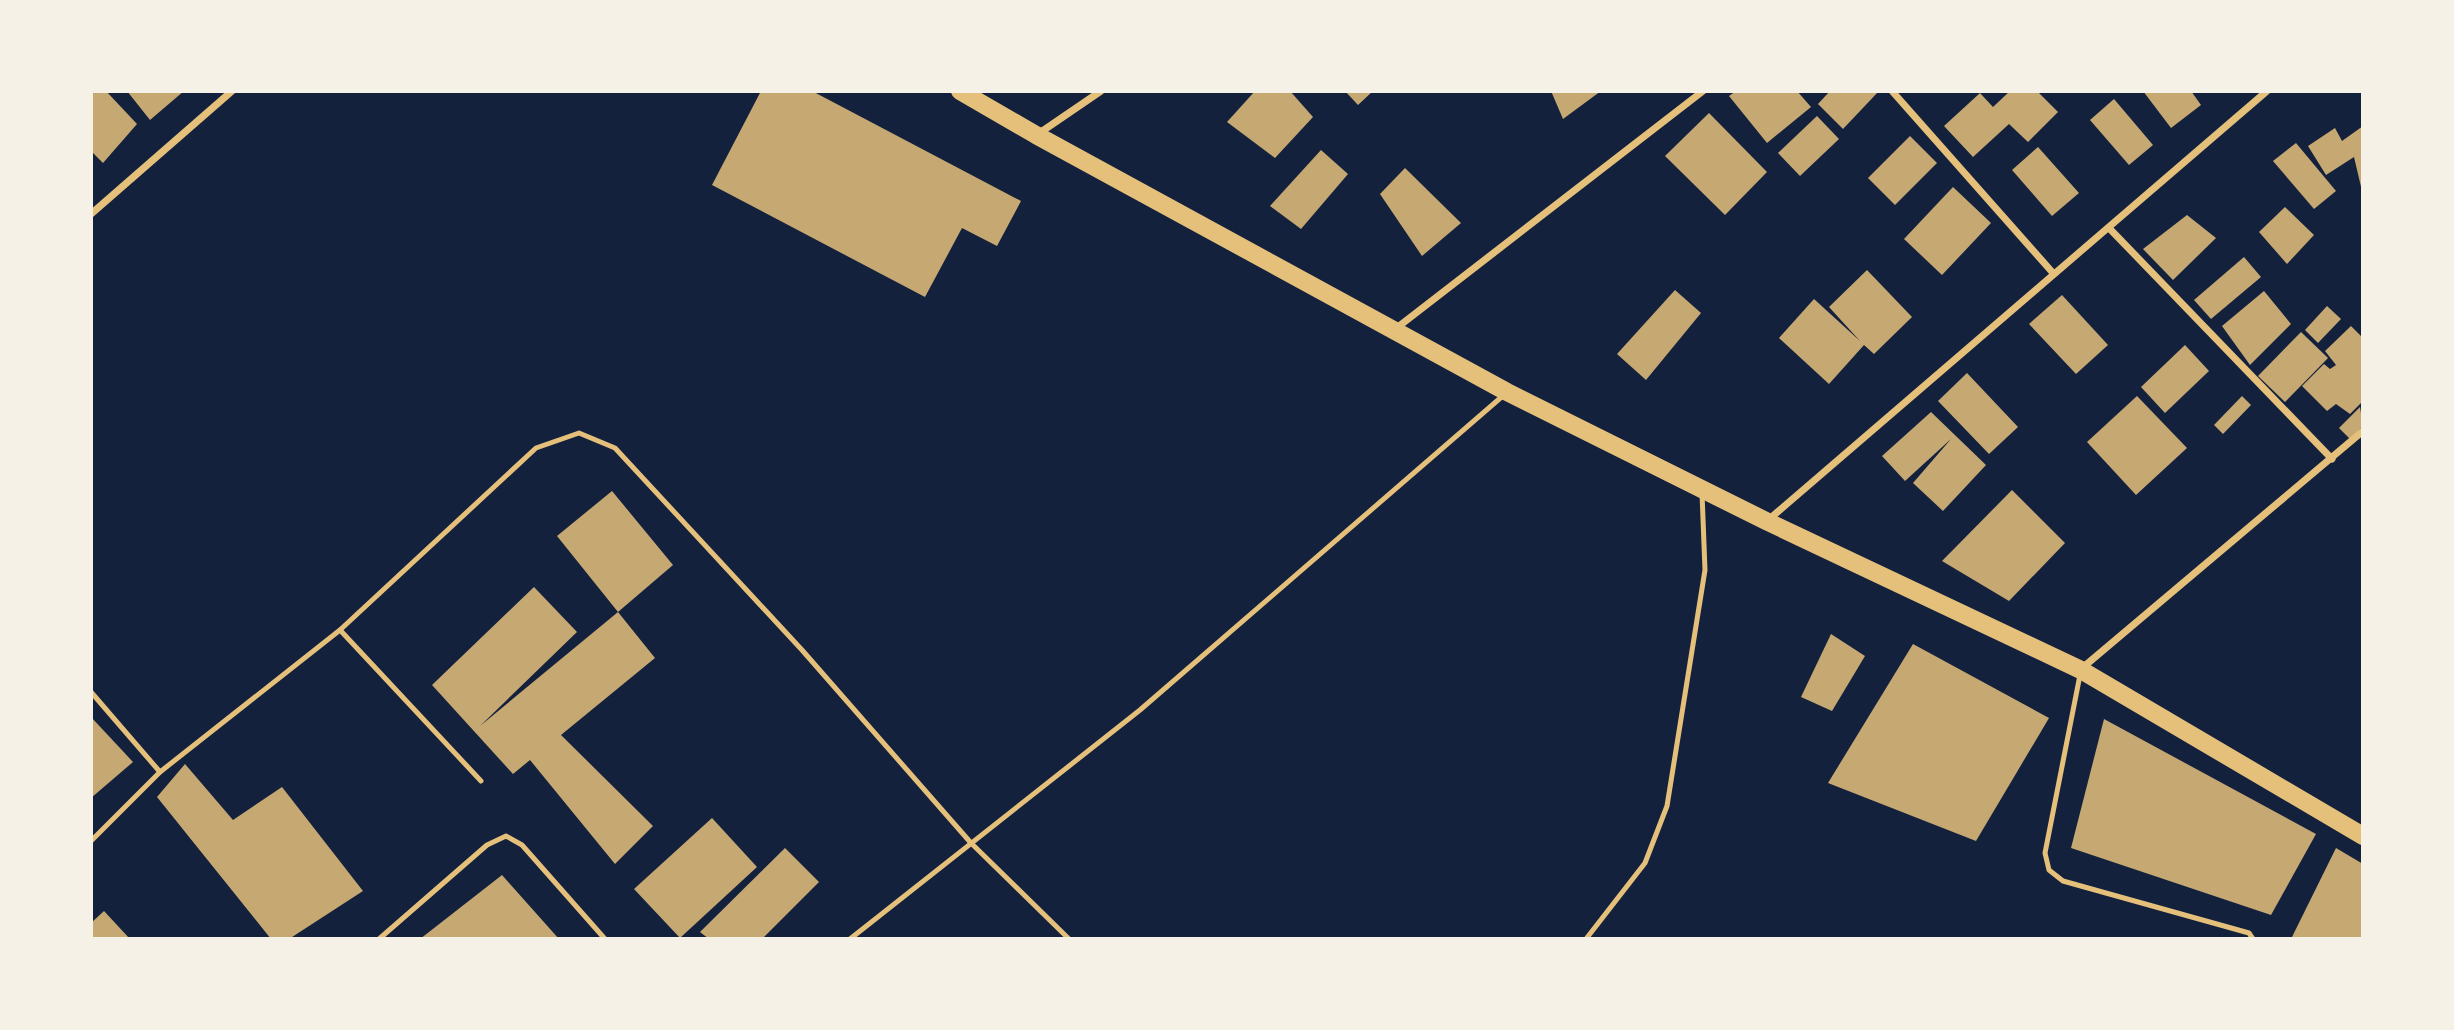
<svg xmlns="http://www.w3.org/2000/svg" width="2454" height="1030" viewBox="0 0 2454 1030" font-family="'DejaVu Sans',sans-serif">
	<rect width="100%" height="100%" fill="#14213d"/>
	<g fill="#c6a872">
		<polygon points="91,91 106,91 137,124 103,163 91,151"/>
		<polygon points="127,91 184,91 150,120"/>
		<polygon points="761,91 812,91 1021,201 997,246 962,228 925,297 712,185"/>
		<polygon points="1255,91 1290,91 1313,117 1275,158 1227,122"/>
		<polygon points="1345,91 1373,91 1358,105"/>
		<polygon points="1551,91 1601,91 1563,119"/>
		<polygon points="1736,91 1797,91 1811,107 1767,143 1729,96"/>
		<polygon points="1830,91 1879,91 1843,129 1818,104"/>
		<polygon points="2010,91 2037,91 2058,112 2028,142 2009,124 1973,157 1944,126 1980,93 1993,107"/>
		<polygon points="2143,91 2191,91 2201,105 2171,128"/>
		<polygon points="2114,99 2153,145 2129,165 2090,120"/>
		<polygon points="1709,113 1767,172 1725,215 1665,156"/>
		<polygon points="1817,116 1839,139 1800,176 1778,153"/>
		<polygon points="2363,126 2363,191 2362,191 2354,157 2326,175 2308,146 2335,128 2342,141"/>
		<polygon points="1910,136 1937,163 1895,205 1868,178"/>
		<polygon points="2296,143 2336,191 2314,209 2273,161"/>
		<polygon points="2038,147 2079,193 2052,216 2012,170"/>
		<polygon points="1321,150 1348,174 1301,229 1270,206"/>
		<polygon points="1405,168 1461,223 1422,256 1380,194"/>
		<polygon points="1953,187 1991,223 1942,275 1904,239"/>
		<polygon points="2285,207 2314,235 2287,264 2259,232"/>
		<polygon points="2187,215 2216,238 2173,280 2143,249"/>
		<polygon points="2244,257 2261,277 2211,319 2194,300"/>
		<polygon points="1867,270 1912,317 1874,354 1864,345 1829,384 1779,338 1814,299 1860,341 1829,307"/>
		<polygon points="1675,290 1701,313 1646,380 1617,354"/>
		<polygon points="2264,291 2291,324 2250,365 2222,326"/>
		<polygon points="2062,295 2108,345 2076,374 2029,324"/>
		<polygon points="2327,306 2341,319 2318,343 2305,330"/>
		<polygon points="2351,326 2363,338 2363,401 2350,414 2336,404 2327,411 2302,386 2324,364 2330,369 2336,365 2325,351"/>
		<polygon points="2301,332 2328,358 2285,402 2258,376"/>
		<polygon points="2185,345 2209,371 2165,413 2141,387"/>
		<polygon points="1967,373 2018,427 1989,454 1938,401"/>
		<polygon points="2137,396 2187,448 2136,495 2087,442"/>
		<polygon points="2242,396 2251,405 2223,434 2214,425"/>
		<polygon points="2360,407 2363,426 2350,439 2339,428"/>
		<polygon points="1931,412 1986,465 1943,511 1913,483 1951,439 1905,481 1882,456"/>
		<polygon points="2012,490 2065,543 2009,601 1942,561"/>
		<polygon points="612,491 673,565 618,612 557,536"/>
		<polygon points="534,587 577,632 480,726 618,612 655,658 561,735 653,826 615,864 530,760 513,774 432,685"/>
		<polygon points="1831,634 1865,656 1832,711 1801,697"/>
		<polygon points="1913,644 2049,718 1976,841 1828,783"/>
		<polygon points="91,717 133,762 91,798"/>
		<polygon points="2104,719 2316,834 2271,915 2071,848"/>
		<polygon points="185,764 233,820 282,787 363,891 289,939 271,939 157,797"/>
		<polygon points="712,818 757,867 680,938 634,889"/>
		<polygon points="785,848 819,882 762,939 709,939 700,932"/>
		<polygon points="2336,848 2363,864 2363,939 2291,939"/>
		<polygon points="502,875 559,939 420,939"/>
		<polygon points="104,911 130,939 91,939 91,923"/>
	</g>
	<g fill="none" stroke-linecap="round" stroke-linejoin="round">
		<g stroke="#e5c07b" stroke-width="5">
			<polyline points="340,630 481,781"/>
			<polyline points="2080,675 2045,853 2049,870 2063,881 2249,933 2253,939"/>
			<polyline points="91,692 160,772"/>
			<polyline points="91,841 160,772 340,630 536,448 579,433 615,448 802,650 971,843 1069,939"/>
			<polyline points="379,939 487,845 506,836 522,845 605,939"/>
			<polyline points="850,939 1140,710 1505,394"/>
			<polyline points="1586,939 1645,863 1667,806 1705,570 1702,493"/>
		</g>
		<g stroke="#e5c07b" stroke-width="7">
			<polyline points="1892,91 2053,273"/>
			<polyline points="1038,134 1101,91"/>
			<polyline points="91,214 232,91"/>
			<polyline points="2109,228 2332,459"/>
			<polyline points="1394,330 1703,91"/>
			<polyline points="1767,521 2267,91"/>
			<polyline points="2081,669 2363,431"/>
		</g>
		<polyline stroke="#e5c07b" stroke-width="18" points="960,91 1036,135 1507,392 1766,521 2081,670 2363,836"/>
	</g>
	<rect width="2454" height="1030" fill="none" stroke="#f6f1e7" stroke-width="186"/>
</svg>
